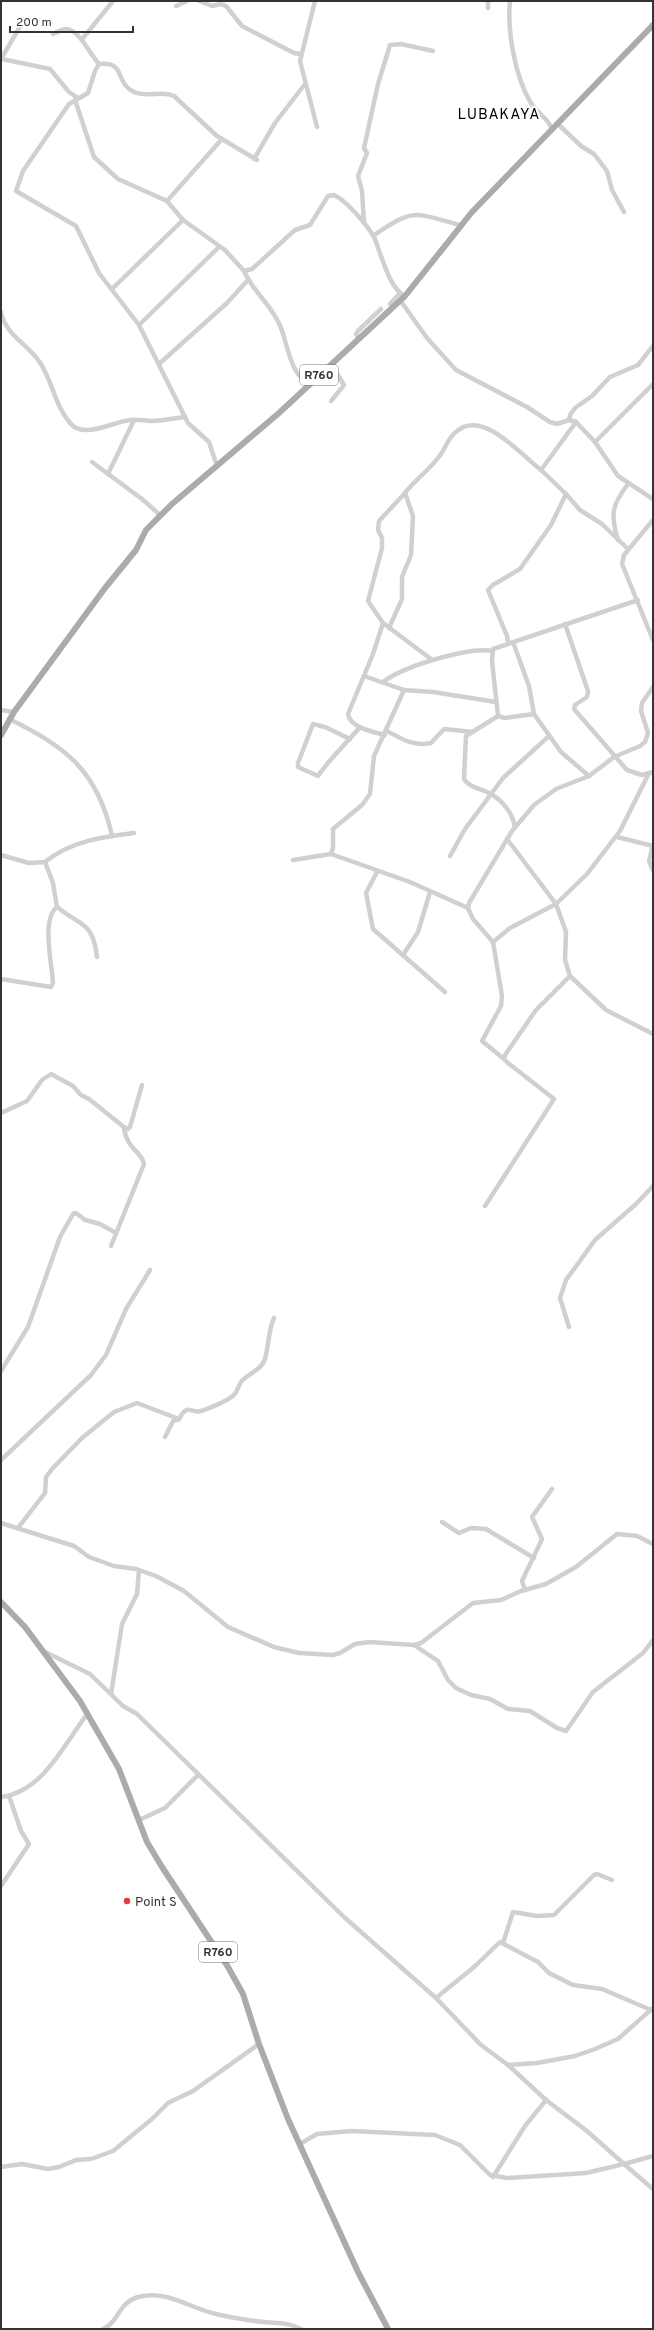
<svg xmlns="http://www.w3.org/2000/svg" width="654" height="2330" viewBox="0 0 654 2330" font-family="Overpass,sans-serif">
	<rect width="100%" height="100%" fill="#fff"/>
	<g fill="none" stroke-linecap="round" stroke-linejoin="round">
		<g stroke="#d0d0d0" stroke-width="4.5">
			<polyline points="199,1 212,6 221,4 226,6 242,26 294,53 301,54"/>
			<polyline points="315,1 300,61 317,127"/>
			<polyline points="488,1 488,8"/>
			<path d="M510 1C507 31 515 77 531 103 537 113 548 118 552 129"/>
			<polyline points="176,6 187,1"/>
			<path d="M53 34C57 32 61 30 65 29 79 28 90 55 99 64 127 61 114 83 134 92 147 98 162 90 174 96L217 136 257 160"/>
			<polyline points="83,38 113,1"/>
			<polyline points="1,59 21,25"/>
			<polyline points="2,59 50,69 69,92 78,98"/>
			<polyline points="99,64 95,71 88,93 69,104 23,171 16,191 76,226 99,273 139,325 188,423 209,442 217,466"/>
			<path d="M75 100 94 157 118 179 167 201 183 220 225 250 244 271 252 269 295 230 310 225 328 196 334 195C347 201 367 225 374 237 381 253 389 289 405 296"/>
			<polyline points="558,124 581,146 594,154 607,171 612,190 624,212"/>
			<polyline points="254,159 275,123 305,84"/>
			<polyline points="167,201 222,139"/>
			<polyline points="364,223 362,191 358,176 367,153 364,148 378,84 390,45 401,44 433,51"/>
			<path d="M373 236C415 207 414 213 460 225"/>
			<path d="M244 271C253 292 273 306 281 328 287 342 291 379 310 382L313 381"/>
			<polyline points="112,289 183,220"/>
			<polyline points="400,300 427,338 456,370 527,407 550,422 557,424 569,420 576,422 595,442 618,476 653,499"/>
			<polyline points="390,304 400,293"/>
			<path d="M1 312C5 334 26 343 39 361 53 381 53 402 70 423 84 440 114 421 131 420 138 419 145 421 152 421 163 421 174 418 185 417"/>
			<polyline points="139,325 219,247"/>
			<polyline points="359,339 356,334 358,331 381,309"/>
			<polyline points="159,364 227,303 248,280"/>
			<polyline points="331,401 344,385 331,364"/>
			<polyline points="569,420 570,415 575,408 592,396 610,377 638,365 653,346"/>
			<polyline points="595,442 653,384"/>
			<polyline points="92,462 142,499 160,515"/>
			<polyline points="108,474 134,420"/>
			<polyline points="405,493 379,521 378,530 382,538 382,548 368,601 383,623 431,659"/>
			<polyline points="566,494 580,510 602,524 628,549"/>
			<polyline points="653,520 624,555 622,564 653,640"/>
			<path d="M618 540C610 514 612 505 628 484"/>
			<path d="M383 623 373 654 348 714C350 728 374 732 385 735"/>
			<polyline points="565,624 588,691 587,697 575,705 574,709 627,770 642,775 653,772"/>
			<path d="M389 628 402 599V577L411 555 413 516 405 493C414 481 428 471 438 458 446 449 447 438 457 431 483 409 521 455 541 470"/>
			<polyline points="513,642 529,686 534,714 561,752 589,776"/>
			<polyline points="508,644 507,636 488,590 493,585 520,569 551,525 566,494 541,470 576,422"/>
			<polyline points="364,676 404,690 433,692 496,702"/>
			<path d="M383 682C402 667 469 646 493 651"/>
			<polyline points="1,710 14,712"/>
			<polyline points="498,716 505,718 534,714"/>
			<path d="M9 719C66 746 98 772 112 836"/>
			<path d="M387 731C402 739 414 747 431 743L444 729 473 732"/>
			<path d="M350 739 325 727 313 724 298 763V767L318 776C330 758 346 744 360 727"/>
			<path d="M515 827C513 814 503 801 491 794 483 789 469 788 464 779L466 736 498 716 492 661 493 649 638 600"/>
			<polyline points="617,837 653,846"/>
			<polyline points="507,839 556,904 566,932 565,960 570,976 606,1010 653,1034"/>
			<polyline points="653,845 649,861 653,871"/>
			<polyline points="331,854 410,882 468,908"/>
			<path d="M1 855 29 863 45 862 53 883 57 907C80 926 93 921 97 957"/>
			<polyline points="450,856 465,829 503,778 549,736"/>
			<polyline points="293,860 331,854 333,848 333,829 362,805 370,794 374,756 404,690"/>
			<path d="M45 862C71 841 102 837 134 833"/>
			<polyline points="377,872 366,893 373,929 445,992"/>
			<polyline points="493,942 510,928 556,904 587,874 620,831 649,773"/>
			<polyline points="403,955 418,932 430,892"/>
			<path d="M1 979 51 987 53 983C52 964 41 919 57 907"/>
			<polyline points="504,1059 482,1041 501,1006 502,996 493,942 473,919 468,908 469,903 512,831 534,805 556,789 589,776 614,757 640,746 645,742 648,733 641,711 642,703 653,687"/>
			<path d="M1 1113 27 1101 42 1080 51 1074 73 1086 81 1095 89 1099 124 1127C126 1149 141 1150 144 1164L111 1246"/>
			<polyline points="124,1127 128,1129 130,1127 142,1085"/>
			<polyline points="485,1206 554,1099 508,1063 504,1059 505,1055 536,1010 570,976"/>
			<polyline points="569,1327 560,1298 566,1280 595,1240 636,1204 653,1186"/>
			<polyline points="1,1371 28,1327 60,1237 73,1214 76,1213 85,1220 100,1224 116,1233"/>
			<path d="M165 1437 173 1421 179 1419C188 1402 190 1414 201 1411 212 1407 225 1403 234 1395 238 1391 238 1386 241 1382 248 1373 261 1371 265 1359 269 1345 268 1331 274 1318"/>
			<polyline points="1,1460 91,1375 106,1355 126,1309 150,1270"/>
			<polyline points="442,1522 459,1533 471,1528 486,1529 534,1558"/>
			<polyline points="1,1523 74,1546 89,1557 114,1566 136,1569 156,1576 184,1591 228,1627 274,1647 299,1653 333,1655 340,1653 355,1644 369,1642 414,1645 421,1643 473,1603 501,1600 521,1591 546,1584 576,1567 617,1534 637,1536 653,1544"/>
			<polyline points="18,1528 45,1493 46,1477 52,1469 82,1438 114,1412 137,1403 179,1419"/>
			<polyline points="525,1590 522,1581 542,1539 532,1517 552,1489"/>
			<polyline points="414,1645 438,1661 448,1680 456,1688 471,1695 490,1699 508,1709 530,1711 557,1728 566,1731 593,1692 643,1653 653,1640"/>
			<polyline points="45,1652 90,1674 123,1706 137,1714 344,1917 436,1998 481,2045 508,2065 537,2063 575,2056 595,2049 618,2039 653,2008"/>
			<polyline points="111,1694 122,1624 137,1594 139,1570"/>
			<path d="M1 1797C43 1792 64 1744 88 1713"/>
			<polyline points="139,1820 165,1808 198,1775"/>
			<polyline points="1,1886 29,1844 21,1831 9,1796"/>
			<polyline points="503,1943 513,1912 537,1916 554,1915 594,1875 597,1874 612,1880"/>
			<polyline points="436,1998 474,1967 500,1942 538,1962 549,1973 573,1985 602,1989 651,2010"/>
			<polyline points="508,2065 546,2100 587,2131 624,2164 653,2156"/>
			<polyline points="300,2144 317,2134 352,2131 435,2135 460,2145 490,2175 507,2178 586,2173 624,2164 653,2189"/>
			<polyline points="1,2167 22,2164 48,2169 59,2167 76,2160 91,2159 113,2151 152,2119 168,2103 193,2091 259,2044"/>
			<polyline points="493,2177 525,2126 546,2100"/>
			<path d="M103 2329C119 2322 118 2303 138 2297 168 2289 192 2310 220 2315 235 2318 250 2321 265 2322 279 2324 288 2322 301 2329"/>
		</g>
		<g stroke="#ababab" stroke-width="6">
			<polyline points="1,735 14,712 105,588 136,550 146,530 172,504 279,413 405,296 472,212 653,25"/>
			<polyline points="1,1602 25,1627 80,1701 119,1769 147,1842 162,1867 228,1967 243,1994 259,2044 288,2119 358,2272 388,2329"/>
		</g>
	</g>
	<circle fill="#e63946" stroke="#fff" stroke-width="1.5" cx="127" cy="1901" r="4"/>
	<g text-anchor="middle" stroke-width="4" stroke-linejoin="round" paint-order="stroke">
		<g fill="#fff" stroke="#707070" stroke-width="1">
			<rect x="300" y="365" width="38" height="20" rx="3"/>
			<rect x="199" y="1942" width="38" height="20" rx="3"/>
		</g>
		<g font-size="12" font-weight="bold" fill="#333">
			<text x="319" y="379">R760</text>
			<text x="218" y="1956">R760</text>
		</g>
		<g font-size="13" fill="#333" stroke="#fff" text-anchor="start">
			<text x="135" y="1906">Point S</text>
		</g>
		<g font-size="15" letter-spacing="1" fill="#000" stroke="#fff">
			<text x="499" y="119">LUBAKAYA</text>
		</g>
	</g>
	<rect width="654" height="2330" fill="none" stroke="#333333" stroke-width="4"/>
	<path d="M10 26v6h123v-6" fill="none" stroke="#333333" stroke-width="2"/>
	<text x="16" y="26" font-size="12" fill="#333333" stroke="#ffffff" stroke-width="3" paint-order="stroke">200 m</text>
</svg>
